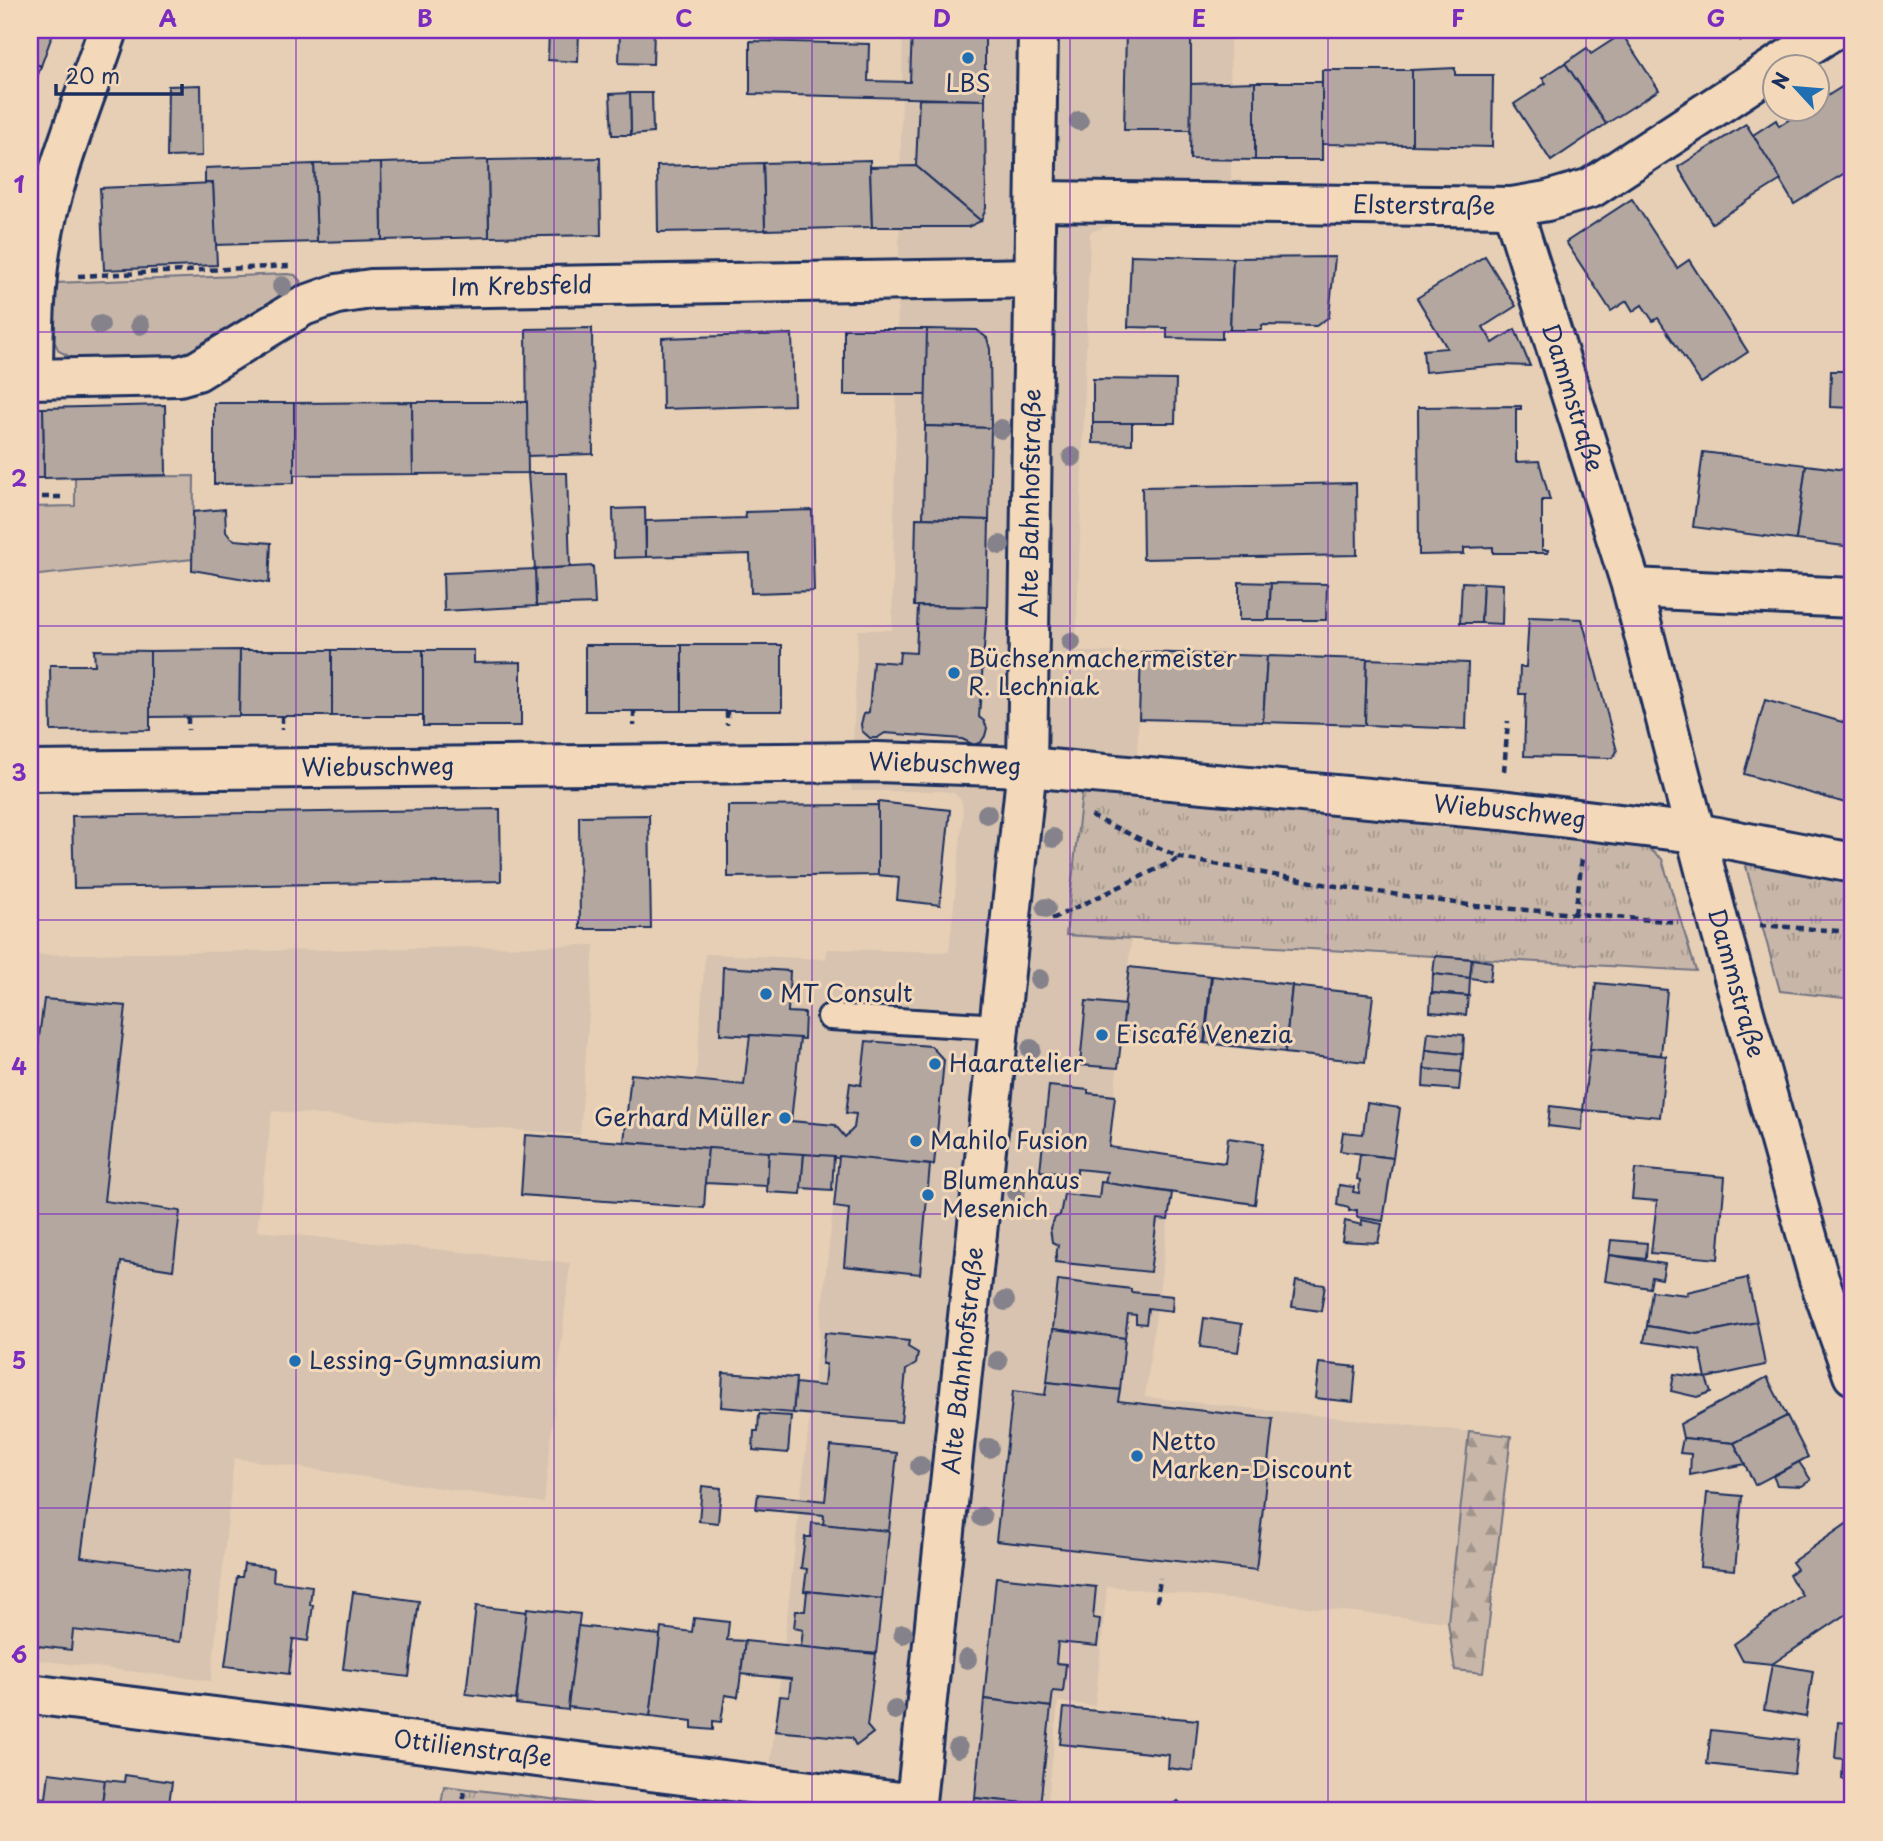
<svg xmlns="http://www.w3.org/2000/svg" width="1883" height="1841" viewBox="0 0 1883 1841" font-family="'Playpen Sans',sans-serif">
	<defs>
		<pattern id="forest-firs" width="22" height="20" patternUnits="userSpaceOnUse" patternTransform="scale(1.75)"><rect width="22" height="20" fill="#c8b7a8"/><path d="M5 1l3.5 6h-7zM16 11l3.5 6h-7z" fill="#a2958c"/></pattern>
		<pattern id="park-tufts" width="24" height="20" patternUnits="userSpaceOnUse" patternTransform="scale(1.75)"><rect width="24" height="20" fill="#c8b7a8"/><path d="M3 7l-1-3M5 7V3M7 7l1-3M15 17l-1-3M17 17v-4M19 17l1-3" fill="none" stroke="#a2958c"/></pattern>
	</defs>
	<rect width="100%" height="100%" fill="#e6cfb5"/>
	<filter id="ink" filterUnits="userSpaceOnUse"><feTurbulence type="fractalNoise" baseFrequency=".0143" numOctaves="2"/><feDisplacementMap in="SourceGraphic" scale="14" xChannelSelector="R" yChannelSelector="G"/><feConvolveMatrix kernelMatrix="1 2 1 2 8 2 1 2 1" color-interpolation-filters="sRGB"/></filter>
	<g filter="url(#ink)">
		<g fill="#d7c3af">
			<polygon points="903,30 1230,30 1231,186 1090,232 1076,652 1141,652 1137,760 1086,758 1066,934 1131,940 1105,1183 1172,1193 1145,1397 1511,1436 1483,1673 1455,1670 1448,1622 1107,1586 1095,1706 1058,1702 1047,1811 949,1811 949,1809 768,1786 839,1157 691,1147 705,954 826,959 827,949 949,952 963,816 962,801 954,793 939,791 851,791 858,630 892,630"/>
			<polygon points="594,945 580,1135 272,1111 257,1231 570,1263 544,1503 234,1458 211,1681 30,1659 30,955"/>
		</g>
		<g fill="#c8b7a8" stroke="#727383" stroke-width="2">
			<polygon points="288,274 295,275 301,282 295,288 194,350 165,359 89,361 72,358 59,351 52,337 55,283"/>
			<polygon points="194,476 193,559 30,576 30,507 75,506 75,477"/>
		</g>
		<polygon fill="url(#forest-firs)" stroke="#727383" stroke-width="2" points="1469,1431 1511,1436 1483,1673 1455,1670 1448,1622"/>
		<g fill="url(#park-tufts)" stroke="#727383" stroke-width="2">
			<polygon points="1082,793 1265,800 1642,843 1662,859 1696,971 1066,935"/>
			<polygon points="1745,863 1853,884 1853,999 1780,991"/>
			<polygon points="444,1786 591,1804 591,1811 440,1811"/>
		</g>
		<g fill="#b4a7a0" stroke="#1b2f5e" stroke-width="2">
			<polygon points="30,30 54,30 41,66 30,62"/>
			<polygon points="549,30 579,30 578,62 548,60"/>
			<polygon points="620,30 654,30 653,64 619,63"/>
			<polygon points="912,30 985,30 985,100 750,94 750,41 869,44 868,81 910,82"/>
			<polygon points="1126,30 1191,30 1191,130 1124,130"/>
			<polygon points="1732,30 1757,30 1741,41"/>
			<polygon points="1622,34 1659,90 1606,124 1565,63 1587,48 1591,54"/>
			<polygon points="30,62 41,66 30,97"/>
			<polygon points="1565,63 1606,124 1551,161 1514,104 1546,83 1542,78"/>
			<polygon points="1455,68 1455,75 1493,75 1492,147 1412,145 1412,70"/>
			<polygon points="1322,70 1412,70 1412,145 1322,144"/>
			<polygon points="1853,80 1853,168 1794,204 1753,135 1776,120 1779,126 1807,108 1816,108 1816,103"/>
			<rect x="1255" y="82" width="67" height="78"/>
			<polygon points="1255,82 1255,160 1190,159 1191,84"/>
			<polygon points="201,85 202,156 167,157 168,86"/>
			<polygon points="630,93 652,93 653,133 631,135"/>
			<polygon points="630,93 631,135 612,135 610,94"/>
			<polygon points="919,99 985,100 986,208 981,221 916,166"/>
			<polygon points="1746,124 1781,180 1712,223 1678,167"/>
			<polygon points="600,158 601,235 489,237 488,160"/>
			<polygon points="488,160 489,237 382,240 381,163"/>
			<polygon points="870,160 872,227 765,230 763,163"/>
			<polygon points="381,163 382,240 317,242 314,164"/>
			<polygon points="763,163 765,230 658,232 657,166"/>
			<polygon points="314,164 317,242 215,245 213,183 205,183 205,168"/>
			<polygon points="916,166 981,221 968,227 872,227 870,167"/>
			<polygon points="213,183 217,265 104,270 100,188"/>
			<polygon points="1632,199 1677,268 1689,260 1748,352 1701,383 1658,318 1653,321 1642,305 1633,311 1627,301 1611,311 1566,242"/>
			<polygon points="1131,255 1233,258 1230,330 1222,330 1222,339 1167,338 1167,328 1128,327"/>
			<polygon points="1485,256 1516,306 1483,327 1493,343 1515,329 1530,366 1501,365 1425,372 1423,350 1447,348 1417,298"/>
			<polygon points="1335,257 1329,317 1316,326 1262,325 1262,330 1230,330 1233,258"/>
			<polygon points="592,328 593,454 527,456 526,329"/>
			<rect x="844" y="329" width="83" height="66"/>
			<polygon points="927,329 977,330 987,338 990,349 991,428 925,426"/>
			<polygon points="792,334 794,405 663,409 662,338"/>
			<polygon points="1831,371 1853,371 1853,408 1830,407"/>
			<polygon points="1093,379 1176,380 1175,423 1093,423"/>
			<polygon points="412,402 413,474 294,475 294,403"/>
			<polygon points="412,402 527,402 528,473 413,474"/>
			<polygon points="214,403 294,403 294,483 214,484"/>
			<polygon points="165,405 166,475 44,478 43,408"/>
			<polygon points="1521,406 1521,409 1516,409 1516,462 1539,461 1550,500 1542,500 1542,550 1548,550 1548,553 1493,553 1493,547 1464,548 1464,554 1419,555 1418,407"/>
			<polygon points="30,408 43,408 44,478 30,478"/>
			<polygon points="1093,423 1132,423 1132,444 1093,443"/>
			<polygon points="925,426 991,428 989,520 923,518"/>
			<polygon points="1703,452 1806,465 1796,540 1693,527"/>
			<polygon points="1806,465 1853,471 1853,547 1796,540"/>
			<polygon points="528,473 567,473 570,567 535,569"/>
			<polygon points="1356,483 1357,555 1143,559 1142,487"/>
			<polygon points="645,508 646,557 614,558 613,509"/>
			<polygon points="225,509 226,532 230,537 235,540 271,543 269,583 192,570 193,512"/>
			<polygon points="812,510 814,591 751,593 750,554 646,557 646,521 746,518 745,512"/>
			<polygon points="916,518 989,520 987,607 914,606"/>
			<polygon points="593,566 595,604 536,606 535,569"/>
			<polygon points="535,569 536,606 444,611 443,573"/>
			<polygon points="1239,582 1271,583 1269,620 1239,620"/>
			<polygon points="1462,582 1483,583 1481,623 1460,623"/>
			<polygon points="1271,583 1327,584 1326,620 1269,620"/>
			<polygon points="1483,583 1503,584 1502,624 1481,623"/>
			<polygon points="918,606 987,607 979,717 984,721 987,728 985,736 981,742 974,745 962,739 885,733 877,738 870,738 862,731 861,724 864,714 869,712 873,661 899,663 900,652 916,653"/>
			<polygon points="1529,617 1582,619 1617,751 1613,758 1524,756 1526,694 1519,694 1520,667 1526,667"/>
			<rect x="585" y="645" width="97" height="66"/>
			<rect x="682" y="645" width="100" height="66"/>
			<polygon points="94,650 150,651 150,730 51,731 50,665 95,665"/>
			<polygon points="240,650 332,650 332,716 239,716"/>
			<polygon points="240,650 239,716 150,717 150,651"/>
			<rect x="332" y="650" width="91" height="66"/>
			<polygon points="423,650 474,650 474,663 521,662 521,726 423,726"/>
			<polygon points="1141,652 1267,656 1263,722 1139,719"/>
			<polygon points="1267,656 1367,659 1365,725 1263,722"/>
			<polygon points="1367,659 1468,663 1466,729 1365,725"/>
			<polygon points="1765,700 1853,725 1853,791 1849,804 1744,774"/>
			<polygon points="878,802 950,810 940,905 897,900 899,877 878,875"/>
			<polygon points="878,805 878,875 728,877 728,806"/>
			<polygon points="500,809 501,881 74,888 72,816"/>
			<polygon points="649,815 651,929 580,929 579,816"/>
			<polygon points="1435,956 1472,959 1470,978 1433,974"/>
			<polygon points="1472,959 1492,962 1490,981 1470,978"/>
			<polygon points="723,967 790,971 788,1012 805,1013 804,1039 720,1034"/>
			<polygon points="1129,967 1211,976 1204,1043 1121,1034"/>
			<polygon points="1433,974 1470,978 1469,996 1432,993"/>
			<polygon points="1212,976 1292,985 1285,1052 1205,1043"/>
			<polygon points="1596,983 1667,990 1661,1055 1590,1049"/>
			<polygon points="1292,986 1373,995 1365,1062 1285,1053"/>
			<polygon points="1431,993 1468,996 1466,1015 1430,1012"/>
			<polygon points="44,999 126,1006 104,1201 180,1211 173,1270 121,1262 81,1557 188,1571 180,1642 73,1630 71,1650 30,1645 30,1107"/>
			<polygon points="1086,1001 1125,1005 1118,1068 1080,1065"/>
			<polygon points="1428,1032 1464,1035 1463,1054 1426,1050"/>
			<polygon points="750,1035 800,1038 791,1121 835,1125 845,1137 854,1128 856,1114 846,1113 850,1083 861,1085 866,1041 931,1046 944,1060 934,1165 624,1142 631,1074 744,1085"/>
			<polygon points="1590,1049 1666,1056 1660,1117 1583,1110"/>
			<polygon points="1426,1050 1463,1054 1461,1072 1424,1069"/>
			<polygon points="1424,1069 1461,1072 1459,1090 1423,1087"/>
			<polygon points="1049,1086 1088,1090 1088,1093 1115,1096 1109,1147 1225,1163 1228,1138 1263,1143 1255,1204 1105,1183 1107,1172 1077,1169 1077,1175 1040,1171"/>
			<polygon points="1367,1103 1400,1108 1393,1158 1340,1151 1343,1132 1363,1134"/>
			<polygon points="1550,1106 1583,1110 1582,1130 1548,1126"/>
			<polygon points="525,1135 708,1148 704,1208 521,1195"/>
			<polygon points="708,1148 769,1152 767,1186 705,1183"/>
			<polygon points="769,1152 804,1154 801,1194 767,1192"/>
			<polygon points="804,1154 834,1156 832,1190 801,1188"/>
			<polygon points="1360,1154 1393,1158 1383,1221 1357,1217 1357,1210 1349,1211 1349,1208 1337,1205 1339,1185 1354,1187 1353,1192 1359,1193 1360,1180 1357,1179"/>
			<polygon points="839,1156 930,1165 920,1274 844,1266 849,1209 834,1207"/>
			<polygon points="1635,1169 1725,1177 1718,1259 1651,1253 1657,1201 1632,1199"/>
			<polygon points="1101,1182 1172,1193 1168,1220 1157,1219 1150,1272 1055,1262 1058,1245 1052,1242 1050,1228 1055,1218 1060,1215 1064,1194 1099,1198"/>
			<polygon points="1361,1220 1382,1224 1378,1243 1342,1241 1345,1221 1362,1225"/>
			<polygon points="1611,1240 1647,1243 1646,1259 1609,1255"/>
			<polygon points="1609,1255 1665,1264 1662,1279 1652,1277 1650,1288 1605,1281"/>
			<polygon points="1747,1278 1757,1322 1697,1334 1647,1326 1652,1291 1688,1295 1687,1292"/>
			<polygon points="1058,1280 1131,1289 1131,1292 1173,1296 1172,1311 1148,1308 1146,1324 1136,1323 1136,1315 1128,1314 1125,1338 1053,1329"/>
			<polygon points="1296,1281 1325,1285 1321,1311 1292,1307"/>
			<polygon points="1204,1318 1242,1324 1238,1352 1200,1347"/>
			<polygon points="1757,1322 1765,1365 1706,1378 1700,1350 1644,1342 1647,1326 1697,1334"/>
			<polygon points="1053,1329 1125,1338 1120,1390 1047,1382"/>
			<polygon points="825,1333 909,1341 908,1347 918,1353 916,1364 906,1370 901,1422 793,1413 796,1383 824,1386 826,1364 822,1364"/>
			<polygon points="1319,1363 1356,1367 1353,1402 1315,1398"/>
			<polygon points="723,1373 796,1378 793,1413 721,1407"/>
			<polygon points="1674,1374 1706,1378 1711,1392 1697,1397 1671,1391"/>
			<polygon points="1767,1377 1787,1416 1734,1443 1683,1438 1680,1424"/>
			<polygon points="1047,1382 1120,1390 1118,1401 1273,1419 1256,1570 996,1541 1013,1391 1045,1395"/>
			<polygon points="759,1414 791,1416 788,1453 753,1450 754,1431 758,1431"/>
			<polygon points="1787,1416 1808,1457 1755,1485 1734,1443"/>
			<polygon points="1683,1438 1734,1443 1745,1464 1690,1475 1691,1454 1680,1453"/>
			<polygon points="831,1446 897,1453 889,1531 823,1525 824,1515 756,1509 758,1494 825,1501"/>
			<polygon points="1799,1462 1811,1480 1802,1486 1777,1485 1773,1476"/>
			<polygon points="702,1486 721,1488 718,1523 699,1521"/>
			<polygon points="1707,1493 1742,1496 1735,1570 1700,1567"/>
			<polygon points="1852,1520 1853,1617 1850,1612 1772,1664 1743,1661 1734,1644 1802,1595 1789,1575 1797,1569 1792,1562"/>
			<polygon points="812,1523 889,1531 882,1599 804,1591 807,1569 801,1568 805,1537 811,1537"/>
			<polygon points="244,1564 274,1568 273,1581 312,1586 310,1605 313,1605 308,1641 293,1639 289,1674 225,1666 237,1577 242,1577"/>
			<polygon points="996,1577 1096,1587 1093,1618 1100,1619 1097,1646 1058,1642 1056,1663 1066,1664 1063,1692 1053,1691 1051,1707 984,1699"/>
			<polygon points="807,1591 882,1599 876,1654 801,1647 803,1630 794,1628 796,1611 805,1611"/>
			<polygon points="353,1592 419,1601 409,1677 343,1669"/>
			<polygon points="476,1606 527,1612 516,1700 466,1694"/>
			<polygon points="527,1608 580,1614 568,1710 516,1704"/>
			<polygon points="694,1618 729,1622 727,1640 745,1641 738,1697 725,1695 721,1722 713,1721 713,1730 692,1728 692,1721 650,1716 661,1628 692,1632"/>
			<polygon points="578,1626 660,1635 650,1716 568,1707"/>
			<polygon points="745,1641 876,1654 867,1726 873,1733 856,1746 852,1738 775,1731 780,1696 789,1697 791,1679 741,1674"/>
			<polygon points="1772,1664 1813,1671 1806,1717 1764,1710"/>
			<polygon points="1848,1696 1853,1697 1853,1780 1842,1779 1843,1759 1835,1758 1838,1722 1846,1723"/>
			<polygon points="984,1699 1051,1707 1040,1805 975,1798"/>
			<polygon points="1064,1708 1198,1720 1193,1771 1168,1768 1169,1755 1060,1744"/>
			<polygon points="1711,1730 1798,1740 1794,1774 1707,1764"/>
			<polygon points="49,1773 105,1780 101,1811 30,1811 30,1796 46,1798"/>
			<polygon points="125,1775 172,1782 168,1811 101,1811 105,1780 124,1782"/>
			<polygon points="975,1798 1037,1804 1037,1811 973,1811"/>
			<polygon points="1178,1801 1187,1811 1166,1811"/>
			<polygon points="207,1803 269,1811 206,1811"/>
		</g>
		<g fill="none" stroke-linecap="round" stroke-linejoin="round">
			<defs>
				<polyline id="service" points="830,1017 1000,1027"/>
				<g id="minor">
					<polyline points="1777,66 1833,30"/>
					<path id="s1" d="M1036 201 1512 207 1547 201 1591 188 1774 68"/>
					<path id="s2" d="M1512 207 1632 588 1719 924 1819 1279 1853 1375"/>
					<path id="s3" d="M30 379 179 376 197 371 303 306 337 294 371 289 1035 278"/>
					<path d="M33 379C33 336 34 293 40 250 52 175 84 102 108 30"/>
					<polyline points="1632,588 1853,598"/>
					<path id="s4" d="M30 771 877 762 1027 767 1501 810 1696 833 1853 863"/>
					<path id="s5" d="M30 1694 916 1804"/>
					<path id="s6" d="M915 1811 1027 767 1038 30"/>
				</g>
			</defs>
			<use href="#service" stroke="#1b2f5e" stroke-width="30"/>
			<use href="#minor" stroke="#1b2f5e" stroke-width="44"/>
			<g stroke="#1b2f5e" stroke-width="4.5" stroke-dasharray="7 5" stroke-linecap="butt">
				<polyline points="78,276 289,266"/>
				<polyline points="30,497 65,497"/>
				<polyline points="634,711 634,726"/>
				<polyline points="727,711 727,725"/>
				<polyline points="282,716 282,730"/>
				<polyline points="188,717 188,730"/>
				<polyline points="1504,771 1508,721"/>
				<polyline points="1091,816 1181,858 1329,885 1476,906 1678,922"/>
				<polyline points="1575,914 1582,859"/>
				<polyline points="1052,919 1180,858"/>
				<polyline points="1760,925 1853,932"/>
				<polyline points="1157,1602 1160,1578"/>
				<polyline points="462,1811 465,1788"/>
			</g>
			<use href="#service" stroke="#f3d9ba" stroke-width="24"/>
			<use href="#minor" stroke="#f3d9ba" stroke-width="38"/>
		</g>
		<g fill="#85828b">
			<circle cx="1079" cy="121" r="10"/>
			<circle cx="282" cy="286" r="10"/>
			<circle cx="100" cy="325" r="10"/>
			<circle cx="140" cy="325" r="10"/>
			<circle cx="1001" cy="429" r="10"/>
			<circle cx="1072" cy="457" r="10"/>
			<circle cx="1000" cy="545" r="10"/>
			<circle cx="1071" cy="642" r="10"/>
			<circle cx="987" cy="814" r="10"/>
			<circle cx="1053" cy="838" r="10"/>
			<circle cx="1046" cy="908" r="10"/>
			<circle cx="1039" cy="979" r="10"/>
			<circle cx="1031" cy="1049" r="10"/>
			<circle cx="1016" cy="1191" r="10"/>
			<circle cx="1005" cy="1301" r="10"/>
			<circle cx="998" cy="1361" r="10"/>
			<circle cx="989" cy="1448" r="10"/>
			<circle cx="920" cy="1466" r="10"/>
			<circle cx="982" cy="1517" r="10"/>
			<circle cx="903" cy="1634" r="10"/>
			<circle cx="967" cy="1659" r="10"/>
			<circle cx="895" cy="1710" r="10"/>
			<circle cx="958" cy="1748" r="10"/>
		</g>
	</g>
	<path fill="none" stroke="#7b2cbf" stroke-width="2" stroke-opacity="0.55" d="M296 30V1811M554 30V1811M812 30V1811M1070 30V1811M1328 30V1811M1586 30V1811M30 332H1853M30 626H1853M30 920H1853M30 1214H1853M30 1508H1853"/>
	<g fill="#1f6fb2" stroke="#f3d9ba" stroke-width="2.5">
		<circle cx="968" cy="58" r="7"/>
		<circle cx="954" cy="673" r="7"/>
		<circle cx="766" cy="994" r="7"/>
		<circle cx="1102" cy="1035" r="7"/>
		<circle cx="935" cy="1064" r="7"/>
		<circle cx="785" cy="1118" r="7"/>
		<circle cx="916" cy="1141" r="7"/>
		<circle cx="928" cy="1195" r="7"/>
		<circle cx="295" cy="1361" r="7"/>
		<circle cx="1137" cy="1456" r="7"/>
	</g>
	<g text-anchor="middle" stroke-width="6" stroke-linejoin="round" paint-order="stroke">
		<g font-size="24" fill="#1b2f5e" stroke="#f3d9ba" text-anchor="start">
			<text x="968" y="92" text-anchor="middle">LBS</text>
			<text x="968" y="667">Büchsenmachermeister<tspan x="968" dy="28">R. Lechniak</tspan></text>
			<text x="780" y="1002">MT Consult</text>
			<text x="1116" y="1043">Eiscafé Venezia</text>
			<text x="949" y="1072">Haaratelier</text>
			<text x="771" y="1126" text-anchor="end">Gerhard Müller</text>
			<text x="930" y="1149">Mahilo Fusion</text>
			<text x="942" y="1189">Blumenhaus<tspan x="942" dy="28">Mesenich</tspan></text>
			<text x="309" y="1369">Lessing-Gymnasium</text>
			<text x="1151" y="1450">Netto<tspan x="1151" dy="28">Marken-Discount</tspan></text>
		</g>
		<g font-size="24" fill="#1b2f5e" stroke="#f3d9ba">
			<text dy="8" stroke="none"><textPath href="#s1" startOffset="388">Elsterstraße</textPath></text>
			<text dy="8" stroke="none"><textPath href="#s3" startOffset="513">Im Krebsfeld</textPath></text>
			<text dy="8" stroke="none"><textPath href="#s2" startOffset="200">Dammstraße</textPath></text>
			<text dy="8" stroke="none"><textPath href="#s6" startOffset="1314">Alte Bahnhofstraße</textPath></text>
			<text dy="8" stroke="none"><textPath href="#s4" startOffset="915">Wiebuschweg</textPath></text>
			<text dy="8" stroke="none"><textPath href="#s4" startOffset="348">Wiebuschweg</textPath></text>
			<text dy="8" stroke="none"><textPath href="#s4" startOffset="1482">Wiebuschweg</textPath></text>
			<text dy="8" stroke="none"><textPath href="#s2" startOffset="808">Dammstraße</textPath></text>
			<text dy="8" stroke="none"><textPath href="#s6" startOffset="453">Alte Bahnhofstraße</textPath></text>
			<text dy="8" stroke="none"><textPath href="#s5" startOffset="446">Ottilienstraße</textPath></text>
		</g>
	</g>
	<rect width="1883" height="1841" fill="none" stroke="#f3d9ba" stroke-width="77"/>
	<g transform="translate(1796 88) rotate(296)"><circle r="33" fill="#f3d9ba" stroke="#9d9595" stroke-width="2"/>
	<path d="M0-5L12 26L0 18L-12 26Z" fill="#1f6fb2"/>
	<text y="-10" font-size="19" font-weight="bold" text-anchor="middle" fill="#1b2f5e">N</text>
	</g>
	<path d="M56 84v10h126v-10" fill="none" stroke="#1b2f5e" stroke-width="3.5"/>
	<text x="66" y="84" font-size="21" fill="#1b2f5e" stroke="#f3d9ba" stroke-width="5" paint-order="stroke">20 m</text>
	<rect x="38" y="38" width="1806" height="1764" fill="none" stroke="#7b2cbf" stroke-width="2.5"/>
	<g font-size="23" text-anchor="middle" font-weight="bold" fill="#7b2cbf">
		<text x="168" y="27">A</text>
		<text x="425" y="27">B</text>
		<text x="684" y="27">C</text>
		<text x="942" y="27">D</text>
		<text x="1199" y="27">E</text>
		<text x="1458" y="27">F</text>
		<text x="1716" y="27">G</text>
		<text x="19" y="193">1</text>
		<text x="19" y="487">2</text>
		<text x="19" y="781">3</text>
		<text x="19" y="1075">4</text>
		<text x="19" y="1369">5</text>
		<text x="19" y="1663">6</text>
	</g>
</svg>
